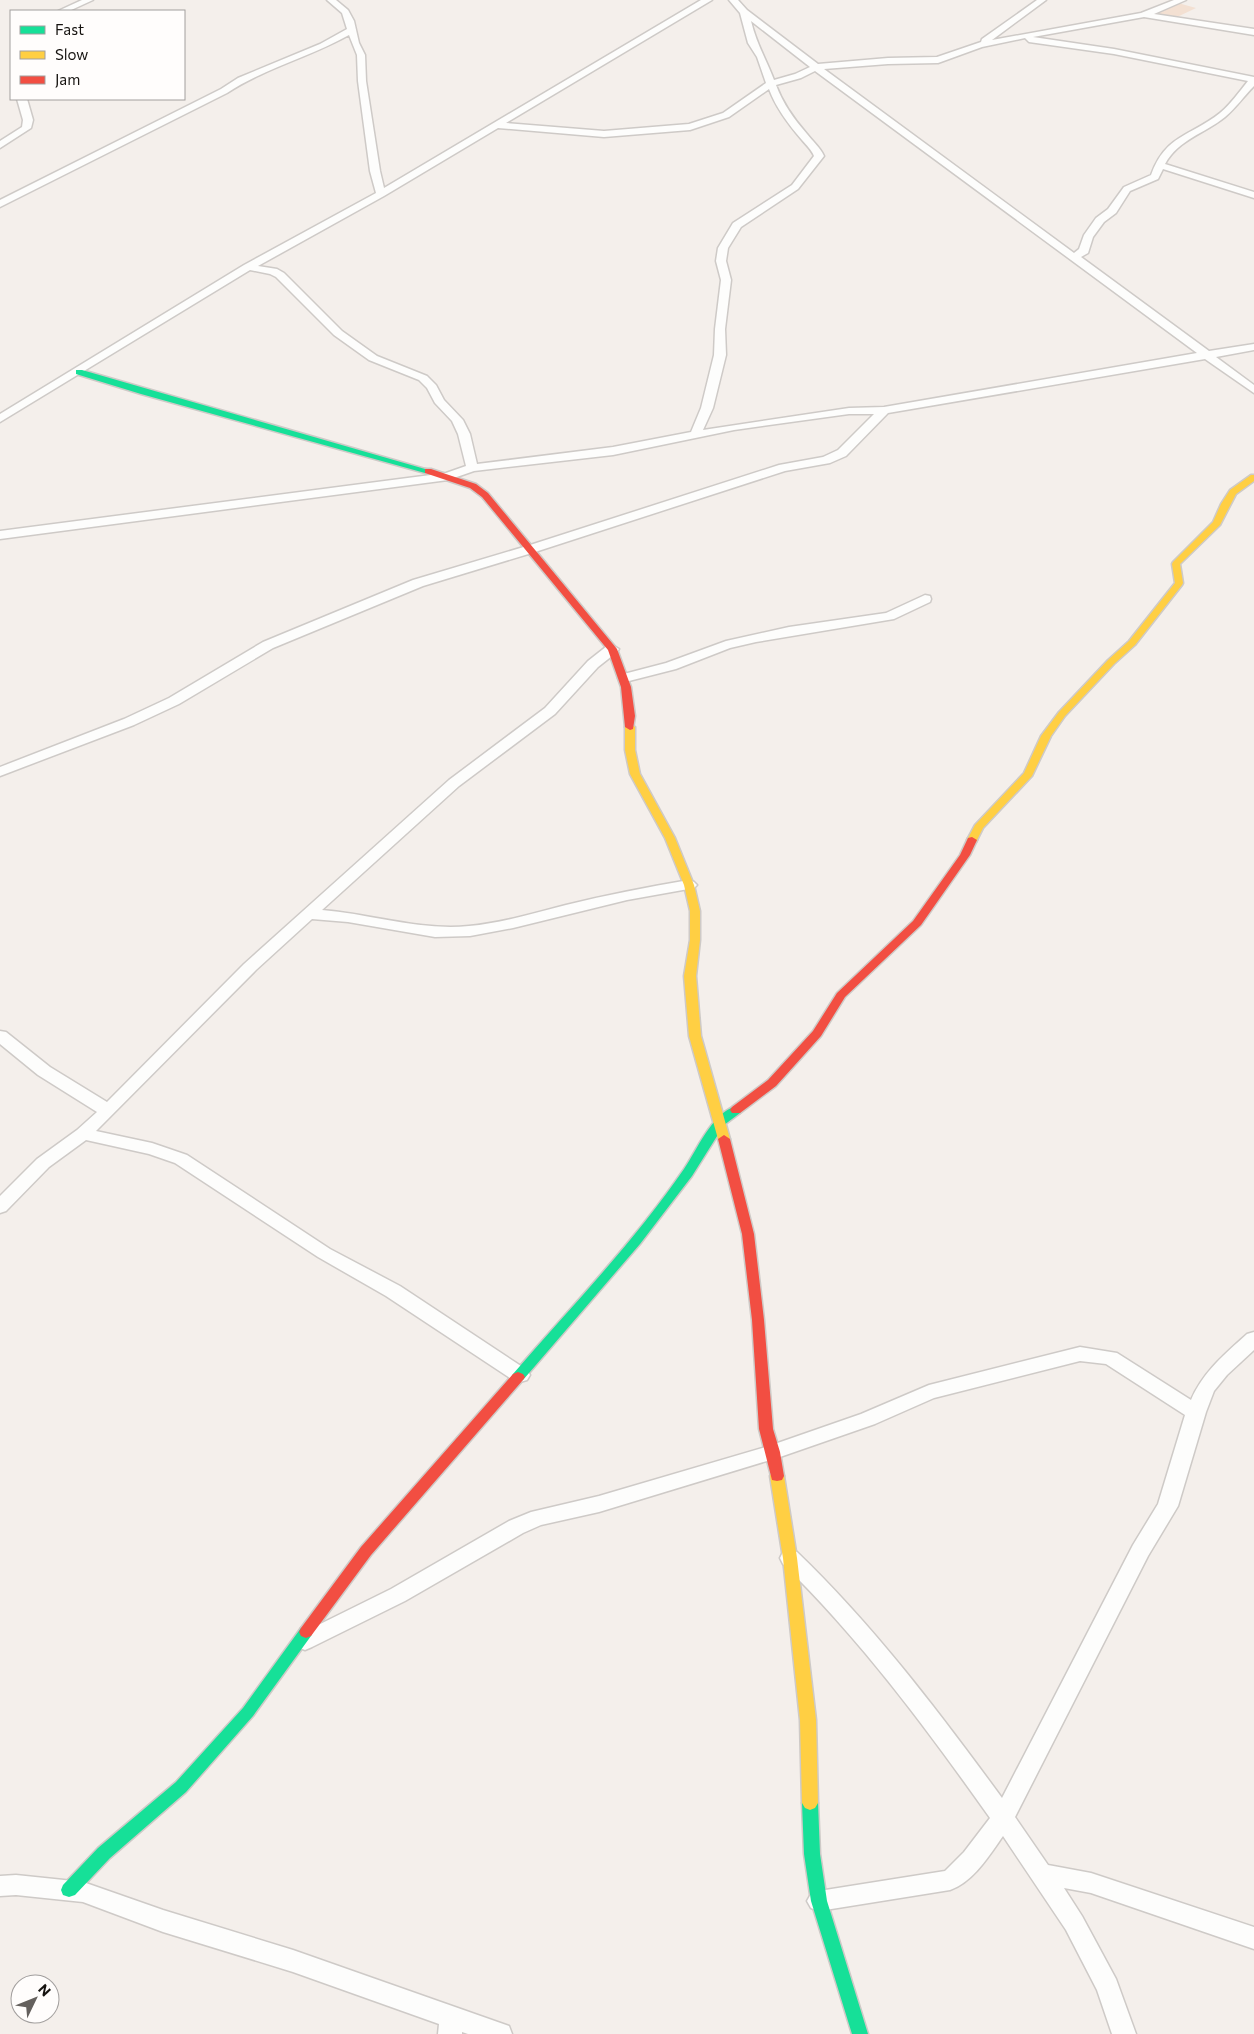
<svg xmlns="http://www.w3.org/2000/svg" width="1254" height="2034" viewBox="0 0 1254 2034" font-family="Commissioner,sans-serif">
	<rect width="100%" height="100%" fill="#f4efeb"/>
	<polygon fill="#f3e0d2" points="1178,3 1196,8 1175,18 1157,14"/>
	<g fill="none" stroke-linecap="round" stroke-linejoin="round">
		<defs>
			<g id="street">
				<polygon points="82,0 93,0 69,11 58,11"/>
				<path d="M327 0H336L348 10 354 21 359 43 365 55 366 81 380 171 384 188 701 0H712L506 123 604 131 689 124 723 113 766 83 757 57 748 43 740 13 729 0H738L747 10 818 64 888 58 937 57 981 42 982 39 1037 0H1046L992 40 1141 13 1174 0H1186L1154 14 1254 29V35L1144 17 1033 37 1114 49 1254 77V86C1244 96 1236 108 1225 117 1204 134 1179 139 1165 164L1254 192V198L1163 169 1158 179 1130 191 1116 213 1104 222 1093 237 1088 253 1081 257 1209 351 1254 344V350L1216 357 1254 385V393L1205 359 888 413 846 456 830 463 785 471 535 552 423 586 273 648 179 704 134 725 0 776V767L124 719 169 698 263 642 413 580 527 546 779 465 823 457 838 450 874 414H849L734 430 613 455 474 471 448 480 0 539V531L446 473 466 466 458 434 452 421 435 403 427 388 419 380 369 360 334 335 276 277 270 274 250 270 0 422V414L244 265 376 193 370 171 358 81 357 55 349 35C310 57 265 68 227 93L0 207V200L221 89 238 78 320 44 347 29 342 13ZM751 21 810 67 795 74 774 80C766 59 756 43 751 21ZM1025 38 1029 42 1114 54 1248 81C1239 92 1231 104 1220 113 1190 137 1166 134 1151 175L1124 187 1108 209 1096 218 1084 235 1079 249 1074 253 824 69 888 64 938 63 982 47ZM815 71 1197 353 884 407 849 408 703 430 713 408 726 355 725 329 731 280 726 261 728 248 741 227 798 189 824 156C820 147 813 142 807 134 794 119 783 104 776 85L801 78ZM769 89C776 108 789 125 802 140 807 146 811 149 814 156L792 185 733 223 718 248 716 261 721 280 715 329 714 355 701 408 691 432 613 447 477 464 470 434 463 420 444 400 436 385 427 376 377 356 342 331 284 273 277 269 258 266 384 196 498 128 604 137 690 130 729 117Z"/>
				<polygon points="17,99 27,99 33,120 31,128 0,148 0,141 22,127 23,120"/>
				<polygon points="925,595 930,596 931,599 930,602 894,619 756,642 730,648 676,669 625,682 620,681 618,678 620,675 666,663 726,641 789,627 886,613"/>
				<path d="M612 645 619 649 617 652 598 667 555 714 459 786 322 910C371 914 420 931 469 926 502 923 534 913 566 905 607 895 647 887 689 880L694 882 697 885 694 888 627 900 513 928 470 936 435 937 348 922 312 919 256 970 96 1131 152 1143 187 1155 330 1249 400 1286 527 1370 530 1375 527 1380 520 1382 513 1380 386 1296 318 1257 175 1163 149 1154 86 1140 49 1167 6 1211 0 1213V1196L37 1159 77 1130 97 1112 38 1075 0 1044V1031L6 1032 50 1067 107 1102 244 964 303 911 449 780 545 708 588 661 607 646Z"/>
				<path d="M1254 1332V1350L1227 1375 1214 1391 1206 1412 1178 1506 1148 1556 1015 1817 1048 1865 1091 1873 1254 1927V1949L1091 1893 1064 1888 1082 1916 1116 1979 1136 2034H1112L1097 1990 1066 1930 1003 1836C989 1856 973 1882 950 1890L819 1911 811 1908 807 1901 811 1894 819 1891 945 1871 964 1852 990 1818C927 1729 861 1640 783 1564L780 1558 783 1552 790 1550 797 1552C874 1626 939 1712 1002 1798L1133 1545 1158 1504 1185 1415 1106 1364 1080 1361 934 1398 875 1424 780 1457 599 1512 541 1525 523 1533 405 1601 312 1647 305 1650 298 1647 294 1641 298 1635 391 1589 509 1521 531 1512 599 1496 769 1446 861 1414 929 1385 1080 1347 1117 1353 1191 1400C1203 1372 1225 1354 1247 1334Z"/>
				<polygon points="16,1875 83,1882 163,1910 293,1950 509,2026 512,2034 468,2034 462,2032 462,2034 438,2034 439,2024 293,1972 163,1932 83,1902 16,1895 0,1896 0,1876"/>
			</g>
			<g id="fast">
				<polygon points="76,370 82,370 432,471 428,473 425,473 141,394 76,374"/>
				<path d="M736 1106 740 1107 742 1110 740 1113 724 1125 692 1176 640 1244 523 1380 518 1382 513 1380 511 1377 513 1374C571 1307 634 1242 684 1169 697 1150 712 1113 736 1106Z"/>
				<polygon points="306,1626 311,1628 313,1632 311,1636 253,1716 186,1792 110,1858 75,1895 69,1897 63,1895 61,1890 63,1885 98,1848 176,1782 243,1708 301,1628"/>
				<polygon points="810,1796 815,1798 818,1803 820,1854 827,1901 868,2034 852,2034 811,1901 804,1854 802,1803 805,1798"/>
			</g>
			<g id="slow">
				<polygon points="1251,475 1254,475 1254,481 1236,494 1220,525 1180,564 1183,583 1182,585 1135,645 1114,664 1065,716 1051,736 1032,776 983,828 976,842 968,842 967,840 975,825 1024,773 1041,736 1059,712 1108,660 1129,641 1175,583 1172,564 1173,562 1213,522 1221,504 1230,490"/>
				<polygon points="630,724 635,727 635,750 640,774 675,838 694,885 700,911 700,940 696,976 701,1036 730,1139 724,1143 718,1139 689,1036 684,976 690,940 690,911 684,885 665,838 630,774 625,750 625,727"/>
				<polygon points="777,1471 782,1472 784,1476 797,1558 816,1720 818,1803 815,1808 810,1810 805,1808 802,1803 800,1720 783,1558 770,1476 772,1472"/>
			</g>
			<g id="jam">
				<polygon points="425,469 431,469 476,484 488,493 617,649 631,687 635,716 633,729 630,730 625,727 621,687 608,650 482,497 470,488 425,473"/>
				<polygon points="972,837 977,840 970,855 921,925 845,997 821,1036 776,1086 740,1113 732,1113 730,1110 732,1107 768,1080 813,1031 837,993 913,921 960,855 968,838"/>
				<polygon points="724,1135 730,1139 754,1234 764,1320 773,1429 780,1452 784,1476 782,1480 777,1481 772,1480 759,1429 752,1320 742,1234 718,1139"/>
				<polygon points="518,1372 523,1374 525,1377 523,1380 371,1555 311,1636 306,1638 301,1636 299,1632 301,1628 361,1547 513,1374"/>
			</g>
		</defs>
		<use href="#street" stroke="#cecac7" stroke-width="3"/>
		<use href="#fast" stroke="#cecac7" stroke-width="3"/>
		<use href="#slow" stroke="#cecac7" stroke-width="3"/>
		<use href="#jam" stroke="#cecac7" stroke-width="3"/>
		<use href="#street" fill="#fdfdfc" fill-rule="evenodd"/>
		<use href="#fast" fill="#16e098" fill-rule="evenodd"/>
		<use href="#slow" fill="#ffcf43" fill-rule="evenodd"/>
		<use href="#jam" fill="#f24e42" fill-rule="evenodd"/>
	</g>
	<rect x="10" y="10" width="175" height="90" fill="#fffdfc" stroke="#a29f9e"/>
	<rect x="20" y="26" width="25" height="8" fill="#16e098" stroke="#a29f9e"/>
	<text x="55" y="35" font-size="15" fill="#161310">Fast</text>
	<rect x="20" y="51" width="25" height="8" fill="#ffcf43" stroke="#a29f9e"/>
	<text x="55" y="60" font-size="15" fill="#161310">Slow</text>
	<rect x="20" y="76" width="25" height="8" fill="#f24e42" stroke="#a29f9e"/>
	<text x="55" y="85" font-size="15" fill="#161310">Jam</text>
	<g transform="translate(35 1999) rotate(47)"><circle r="24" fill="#fffdfc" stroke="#a29f9e"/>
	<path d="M0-4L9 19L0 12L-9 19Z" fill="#64605d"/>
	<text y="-8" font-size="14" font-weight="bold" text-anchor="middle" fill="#161310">N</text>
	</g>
</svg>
